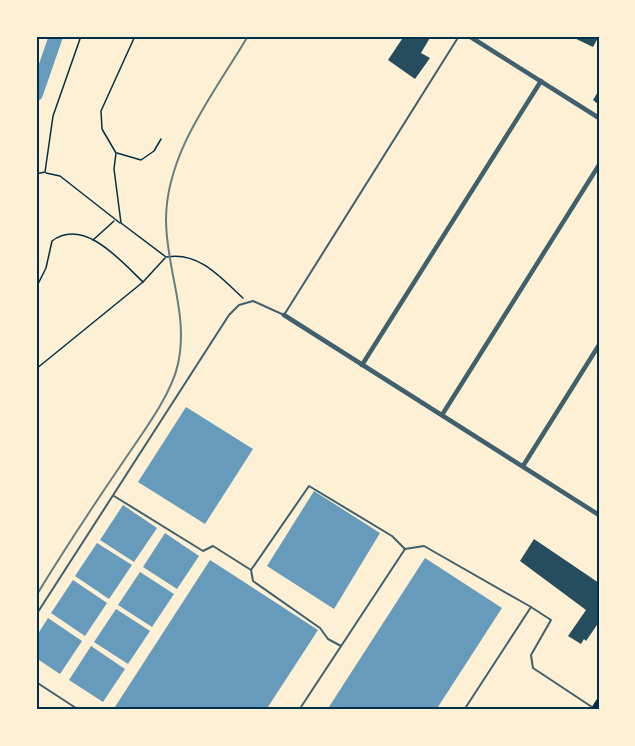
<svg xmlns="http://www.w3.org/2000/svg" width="635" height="746" viewBox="0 0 635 746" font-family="Lato,sans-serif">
	<rect width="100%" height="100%" fill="#fdf0d5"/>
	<g fill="#669bbc">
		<polygon points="186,407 253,449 205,524 138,482"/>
		<polygon points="314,491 380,533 334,609 267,566"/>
		<polygon points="123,505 157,528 134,562 100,540"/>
		<polygon points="165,533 199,556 177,589 143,567"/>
		<polygon points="97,543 132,565 109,599 75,576"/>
		<polygon points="425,558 502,608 436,710 327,710"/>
		<polygon points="210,560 318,630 266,710 113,710"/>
		<polygon points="140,572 174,594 152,627 118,605"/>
		<polygon points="73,580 107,603 85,636 51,613"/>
		<polygon points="116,609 150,631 128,664 94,642"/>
		<polygon points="48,618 82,641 60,674 36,658 36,637"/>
		<polygon points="91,646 125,669 103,702 69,680"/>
	</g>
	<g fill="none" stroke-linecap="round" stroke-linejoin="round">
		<polyline stroke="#669bbc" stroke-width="14" points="36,94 56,36"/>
	</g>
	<g fill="#264d5e">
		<polygon points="404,36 431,36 421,53 430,58 415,79 388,60"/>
		<polygon points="570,36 599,36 593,47"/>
		<polygon points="599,90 599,105 593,100"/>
		<polygon points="534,539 599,583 599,622 586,641 584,639 581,644 568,636 586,610 520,561"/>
	</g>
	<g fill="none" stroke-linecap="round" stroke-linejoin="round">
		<g stroke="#003049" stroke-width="1.5">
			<polyline points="135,36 101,111 102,129 116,153 114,169 121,223 166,257"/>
			<polyline points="117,153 141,160 154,151 161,139"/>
			<polyline points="46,173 60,176 120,223"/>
			<polyline points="36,174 45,172 53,116 81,36"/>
			<polyline points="93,240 114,221"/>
			<path d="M167 257C199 251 222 279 243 298"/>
			<path d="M36 288 46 268 52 241C84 217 121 261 143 282"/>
			<polyline points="36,369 143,282 165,258"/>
		</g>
		<g stroke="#3f606c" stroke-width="2">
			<polyline points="114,496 203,551 213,546 251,570"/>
			<polyline points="531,607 551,620 531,655 533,668 592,707"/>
			<polyline points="36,615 229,315 239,305 253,301 284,315 459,36"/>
			<polyline points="341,646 328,639 320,628 253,581 251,570 309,486 392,536 405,549"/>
			<polyline points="36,682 79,710"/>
			<polyline points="299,710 405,549 424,546 531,607 464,710"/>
		</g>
		<g stroke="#3f606c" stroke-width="4.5">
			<polyline points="469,36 599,118"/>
			<polyline points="284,315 599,515"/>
			<polyline points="362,365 541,81"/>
			<polyline points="442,415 599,165"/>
			<polyline points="523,466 599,345"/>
		</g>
		<polyline stroke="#003049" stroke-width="7" points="594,710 599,702"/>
		<path stroke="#657d81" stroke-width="2" d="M36 596C64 550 93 506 123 462 141 435 171 396 178 364 189 314 166 269 166 220 166 152 215 92 248 36"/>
	</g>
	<rect width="635" height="746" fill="none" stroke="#fdf0d5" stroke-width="75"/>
	<rect x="38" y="38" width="560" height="670" fill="none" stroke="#003049" stroke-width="2"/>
</svg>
